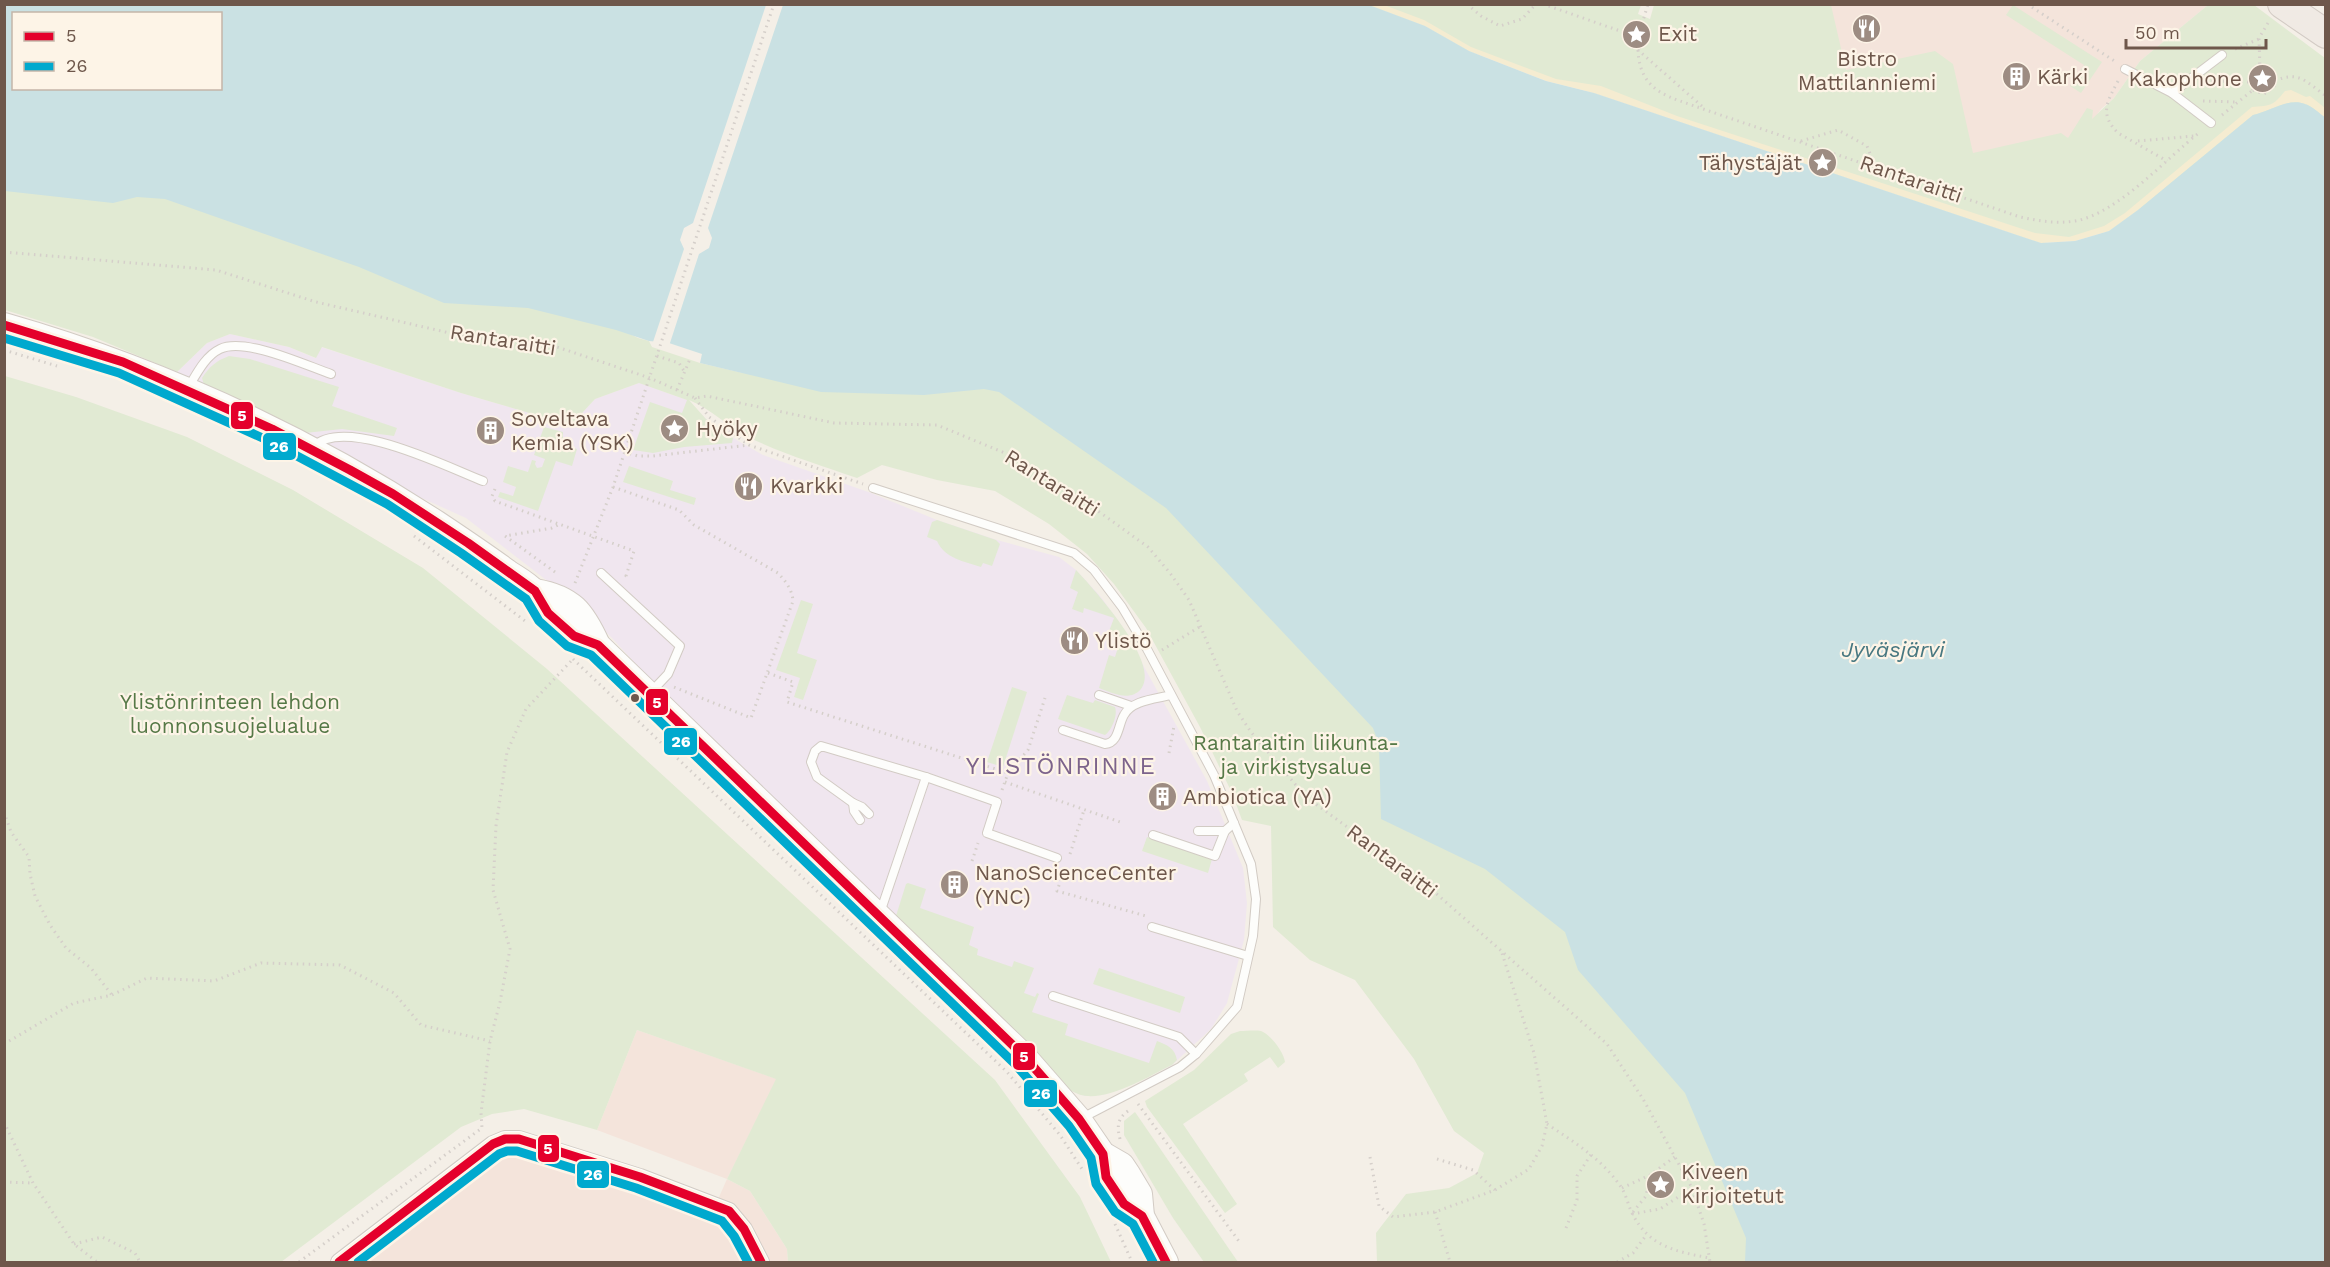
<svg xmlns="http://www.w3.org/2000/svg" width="2330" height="1267" viewBox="0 0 2330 1267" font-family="'Work Sans',sans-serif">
	<rect width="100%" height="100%" fill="#f4efe7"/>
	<g fill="#f4e4db">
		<polygon points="1717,5 2208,5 2140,61 2114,98 2101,109 2074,147 1970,171"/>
		<polygon points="637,1030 777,1079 727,1179 750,1191 787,1249 788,1262 354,1262 501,1147 512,1145 712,1213 727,1179 597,1130"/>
	</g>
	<polygon fill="#f0e6ef" points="230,334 289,347 315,358 321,347 461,393 571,425 595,399 639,383 687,400 706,419 733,438 763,455 871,493 937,520 997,540 1059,557 1076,570 1101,597 1121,625 1207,781 1243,868 1247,903 1244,940 1227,1003 1211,1029 1172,1065 1133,1084 1102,1095 1085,1096 1069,1090 657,687 612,638 576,603 466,518 415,495 305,433 177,372 207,343"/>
	<g fill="#e1ead3">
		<polygon points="1369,5 1641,5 1638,14 1650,19 1654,5 1831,5 1846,70 1935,51 1953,64 1973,153 2061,133 2068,138 2087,108 2093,110 2092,119 2114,98 2140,61 2208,5 2254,5 2325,58 2325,118 2305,104 2289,103 2109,231 2041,243 1469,51 1425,26"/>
		<polygon points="2013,5 2102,62 2081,93 2070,86 2084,65 2006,15"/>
		<path d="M5 153 536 287 638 338 649 341 652 347 700 363 743 373 1022 347 1883 1262H1377L1376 1233 1406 1194 1449 1188 1477 1173 1484 1153 1454 1131 1414 1059 1355 980 1310 960 1273 927 1271 826 1242 820 1232 793 1200 727 1146 628 1114 584 1087 554 1049 524 995 491 937 480 882 465 857 478C820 465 783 454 748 437 727 426 711 409 689 400L706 419 733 438 732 443 684 447 653 453 633 450 650 402 682 413 687 400 639 383 595 399 571 425 461 393 322 347 316 358 289 347 230 334 207 343 177 372 93 337 5 310Z"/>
		<path d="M229 356 250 359 339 387 332 406 397 428 394 436 342 429 305 433 204 385 202 378C210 366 216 361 229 356Z"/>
		<polygon points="5,376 76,397 187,437 293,490 423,568 547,669 995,1080 1080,1197 1111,1262 788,1262 787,1249 750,1191 727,1179 776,1079 637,1030 597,1130 524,1109 492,1114 461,1127 281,1262 5,1262"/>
		<polygon points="544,427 563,432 563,444 577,449 572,466 556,461 538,511 498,497 500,492 513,496 516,487 503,482 508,466 528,472 532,460 536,461 535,464 537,468 542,467 545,459 534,455"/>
		<polygon points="629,466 673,481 670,490 696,498 694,505 623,482"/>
		<path d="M937 520 996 540 1000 544 992 566 983 563 981 567C964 561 945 559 937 541L927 537 932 522Z"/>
		<path d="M1076 570C1094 589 1162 664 1141 689 1130 702 1112 693 1099 688L1109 655 1115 657 1121 638 1108 634 1114 618 1084 608 1083 613 1072 609 1078 592 1070 588Z"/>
		<polygon points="801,600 813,604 797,653 817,660 803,700 794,697 800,678 776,670"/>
		<polygon points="1012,687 1027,692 1003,767 987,762"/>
		<path d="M1067 695 1093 703 1095 700 1115 707C1118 715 1112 730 1105 735L1058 719Z"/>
		<polygon points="1147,837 1212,859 1208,873 1142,851"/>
		<path d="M908 883 926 889 920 908 974 927 969 945 978 949 977 955 1012 967 1014 961 1034 968 1024 993 1035 997 1037 993 1039 994 1032 1012 1068 1024 1065 1035 1149 1063 1157 1041C1167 1045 1175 1048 1177 1060L1172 1065C1149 1076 1114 1098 1087 1096 1081 1096 1074 1092 1069 1090L895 919 906 884Z"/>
		<polygon points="1099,968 1185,997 1180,1013 1093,984"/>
		<path d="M1240 1031C1246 1031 1255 1030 1261 1031 1270 1034 1284 1052 1285 1062L1278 1068 1270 1057 1244 1074 1248 1081 1183 1124 1237 1204 1225 1213 1147 1107 1145 1101 1194 1070 1231 1034Z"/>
		<polygon points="1135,1112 1238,1262 1204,1262 1173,1218 1124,1135 1124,1121"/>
	</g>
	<path fill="#f5ecd1" d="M1369 5H1384L1424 20 1471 47 1556 79 1601 86 1677 116 2035 233 2069 237 2104 226 2125 213 2252 107C2271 105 2272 107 2285 91L2291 90 2306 97 2310 96 2325 108V118C2320 114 2312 106 2305 104 2289 97 2269 112 2253 115L2138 210 2109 231 2075 241 2041 243 1594 93 1546 81 1469 51 1425 26Z"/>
	<path fill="#cae1e3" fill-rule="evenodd" d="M5 4 1369 5 1425 26 1469 51 1546 81 1594 93 2041 243 2075 241 2109 231 2138 210 2253 115C2269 112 2289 97 2305 104 2312 106 2320 114 2326 118L2325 1262H1745L1746 1238 1685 1093 1578 970 1565 932 1485 869 1381 819 1379 744 1373 728 1166 508 999 392 984 389 924 395 821 392 700 363 702 354 669 343 649 341 616 330 528 308 444 303 359 267 165 199 137 197 113 203 5 191ZM14 14H220V88H14Z"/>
	<polygon fill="#f4efe7" points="766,5 783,5 708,228 712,238 709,248 699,254 669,346 652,345 684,249 680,240 684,228 693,223"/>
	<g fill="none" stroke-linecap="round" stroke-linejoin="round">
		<defs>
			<g id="service">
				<polyline points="2125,69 2172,93"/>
				<polyline points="2211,123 2172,93 2222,55"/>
				<path d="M188 388C196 375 205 356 220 349 245 337 305 365 331 374"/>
				<path d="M313 447C344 415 447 467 483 481"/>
				<polyline points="873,488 1074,553 1094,570 1122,607 1147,649 1214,775 1251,864 1256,899 1253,936 1237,1007 1196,1054 1180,1067 1082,1118"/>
				<polyline points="601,573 680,646 668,674 651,692"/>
				<polyline points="1099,695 1131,706"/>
				<path d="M1063 730 1105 744C1119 743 1118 725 1124 715 1132 700 1156 699 1171 695"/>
				<polyline points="926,777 997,802 987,833 1057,858"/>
				<polyline points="853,803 817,777 811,762 815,751 821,746 926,777 882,907 879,911"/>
				<polyline points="860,820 854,811 853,803 862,807 869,814"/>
				<polyline points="1198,831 1225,831 1234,823"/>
				<polyline points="1153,835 1215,856 1225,831"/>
				<polyline points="1152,927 1248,956"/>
				<polyline points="1053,996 1179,1037 1196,1054"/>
			</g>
			<polyline id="minor" points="339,1262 493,1144 505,1139 519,1139 640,1177 729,1211 744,1229 761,1262"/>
			<g id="secondary">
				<path d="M4 325C158 369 303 436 437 523 461 539 485 555 508 572 517 578 528 584 534 591 539 596 541 605 545 611 558 628 578 639 598 645"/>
				<path d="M535 591C572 597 583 612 598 645L1024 1056 1079 1119 1103 1154 1122 1165 1128 1174 1140 1194 1142 1216 1166 1262"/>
				<path d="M1103 1154C1106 1185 1116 1199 1142 1216"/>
			</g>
			<polyline id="trunk" points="2282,4 2326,34"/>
		</defs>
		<use href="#service" stroke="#d2cbc4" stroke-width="10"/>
		<use href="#minor" stroke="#d2cbc4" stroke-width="18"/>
		<use href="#secondary" stroke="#d2cbc4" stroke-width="26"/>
		<use href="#trunk" stroke="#d3cbc5" stroke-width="30"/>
		<g stroke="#d5cfca" stroke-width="3" stroke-dasharray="1.5 4.5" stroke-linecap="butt">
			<polyline points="1467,4 1481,16 1500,26 1522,19 1536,4"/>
			<polyline points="1543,4 1623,32"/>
			<polyline points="2027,4 2116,62"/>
			<polyline points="1642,24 1648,4"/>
			<path d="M1623 32C1626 42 1629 46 1638 50L1704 108"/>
			<polyline points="1624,32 1629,27 1642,24 1647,31 1648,39 1638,50"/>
			<polyline points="2235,49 2259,39"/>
			<path d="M1638 50C1640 94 1671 97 1706 110L2020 217C2039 221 2056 224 2075 221 2117 214 2167 158 2200 132"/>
			<polyline points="2260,70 2259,38 2268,23"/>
			<path d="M2118 81C2107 102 2099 114 2118 133L2167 161"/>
			<polyline points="2211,81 2251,82"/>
			<path d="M2275 81C2299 70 2306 82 2326 96"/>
			<path d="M2253 90C2250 80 2251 76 2260 70L2270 72 2275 81"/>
			<polyline points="2253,90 2264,94 2274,87 2275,81"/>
			<polyline points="2203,101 2236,102"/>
			<polyline points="2222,115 2253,90"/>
			<polyline points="1801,141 1838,130 1867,146 1875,166"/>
			<polyline points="2138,141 2194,136"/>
			<polyline points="4,252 216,270 316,302 467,337 545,343 650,378 695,398 707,396 834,423 937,425 1017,458 1087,503 1148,547 1170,573 1189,600 1237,711 1251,732 1306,797 1423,882 1607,1044 1643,1099 1692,1188 1704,1224 1710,1262"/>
			<polyline points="4,350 57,366"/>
			<polyline points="657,356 679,363 684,371"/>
			<polyline points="677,390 690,359"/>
			<polyline points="695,398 709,417 749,445 863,484"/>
			<polyline points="624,452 638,456 653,456 749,445"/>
			<path d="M613 487 679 510 694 525 778 573C786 582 792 589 793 601L751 718 674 687"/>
			<polyline points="495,489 492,496 495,501 634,551 626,576 628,577"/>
			<polyline points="414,536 525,621"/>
			<polyline points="555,572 505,536 552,528 560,524"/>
			<polyline points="575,583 613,487 774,4"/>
			<polyline points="1162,650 1201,626"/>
			<polyline points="573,659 1007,1072 1060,1135 1082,1169"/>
			<polyline points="768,673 793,682 787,702 1008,773"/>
			<polyline points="1169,753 1174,726"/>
			<polyline points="1005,782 1120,822"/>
			<polyline points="1002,790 1008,773 1028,750 1045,698"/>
			<polyline points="4,812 11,832 29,857 30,874 35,896 50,925 66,948 91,968 112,995"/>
			<polyline points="1070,854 1084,810"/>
			<polyline points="972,861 978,843"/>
			<polyline points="1065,868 1057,891 1146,916"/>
			<polyline points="4,1044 74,1003 112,995 147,978 214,981 261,963 340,965 394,993 421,1025 490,1041"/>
			<polyline points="1138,1104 1241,1244"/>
			<polyline points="4,1122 33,1183 74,1244 97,1262"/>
			<path d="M1547 1124C1574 1142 1602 1159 1621 1187 1626 1194 1628 1205 1632 1213 1649 1247 1675 1251 1709 1258"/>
			<path d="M1120 1139C1117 1127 1117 1119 1128 1111"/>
			<polyline points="1370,1157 1379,1206 1393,1217 1435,1212 1495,1190 1529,1169 1542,1146 1547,1124 1534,1053 1501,950"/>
			<polyline points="1437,1159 1473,1170 1495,1190"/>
			<polyline points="4,1182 33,1183"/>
			<polyline points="1622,1188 1650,1175 1676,1156"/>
			<polyline points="1435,1212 1450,1262"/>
			<polyline points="1633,1212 1646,1196 1650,1176"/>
			<polyline points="1632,1214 1660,1209 1692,1188"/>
			<polyline points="1115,1224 1132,1262"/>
			<polyline points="1566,1228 1577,1200 1577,1176 1592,1153"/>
			<polyline points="74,1244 102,1237 135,1253 140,1262"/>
			<polyline points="299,1262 482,1128 481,1113 490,1041 500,1002 510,949 493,890 496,826 507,752 526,709 572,660"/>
			<polyline points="1617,1262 1633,1253 1647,1234"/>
		</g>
		<use href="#service" stroke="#fdfdfb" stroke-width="8"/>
		<use href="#minor" stroke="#fdfdfb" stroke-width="16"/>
		<use href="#secondary" stroke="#fdfdfb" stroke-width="24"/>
		<use href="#trunk" stroke="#f0eae4" stroke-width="28"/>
		<defs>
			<g id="bus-1">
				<polyline points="4,325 123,362 272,429 350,470 393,494 468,543 535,591 548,613 574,636 598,645 1024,1056 1079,1119 1103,1154 1106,1177 1124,1204 1142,1216 1166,1262"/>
				<polyline points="339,1262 493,1144 505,1139 519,1139 640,1177 729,1211 744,1229 761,1262"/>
			</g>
			<g id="bus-2">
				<polyline points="4,338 119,373 267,440 344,481 387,504 461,553 526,599 539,621 567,646 591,655 1015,1064 1069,1126 1091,1158 1096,1184 1115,1212 1133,1224 1153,1262"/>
				<polyline points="358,1262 499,1154 507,1151 517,1151 636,1188 722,1221 734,1236 748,1262"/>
			</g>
		</defs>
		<use href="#bus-1" stroke="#fdf4e7" stroke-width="14"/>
		<use href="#bus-2" stroke="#fdf4e7" stroke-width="14"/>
		<use href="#bus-1" stroke="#e4002b" stroke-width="9"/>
		<use href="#bus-2" stroke="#00a9ce" stroke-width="9"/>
	</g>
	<defs>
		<symbol id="restaurant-disc" viewBox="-11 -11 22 22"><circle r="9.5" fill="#9d8c82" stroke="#fdf4e7"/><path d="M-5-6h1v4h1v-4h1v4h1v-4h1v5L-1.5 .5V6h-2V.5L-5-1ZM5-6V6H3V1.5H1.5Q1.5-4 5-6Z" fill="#fff"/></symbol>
		<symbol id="sight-disc" viewBox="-11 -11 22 22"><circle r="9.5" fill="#9d8c82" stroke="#fdf4e7"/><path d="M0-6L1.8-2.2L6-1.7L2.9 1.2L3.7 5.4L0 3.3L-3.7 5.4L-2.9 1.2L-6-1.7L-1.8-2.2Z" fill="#fff"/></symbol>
		<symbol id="building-disc" viewBox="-11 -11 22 22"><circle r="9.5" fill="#9d8c82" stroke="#fdf4e7"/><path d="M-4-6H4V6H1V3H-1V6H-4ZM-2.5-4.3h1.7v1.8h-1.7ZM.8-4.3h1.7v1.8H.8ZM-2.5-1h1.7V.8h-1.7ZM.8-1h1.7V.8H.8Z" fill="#fff"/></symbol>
	</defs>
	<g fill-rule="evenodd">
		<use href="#restaurant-disc" x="1850" y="12" width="33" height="33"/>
		<use href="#sight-disc" x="1620" y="18" width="33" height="33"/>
		<use href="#building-disc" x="2000" y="60" width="33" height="33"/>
		<use href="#sight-disc" x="2246" y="62" width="33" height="33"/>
		<use href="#sight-disc" x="1806" y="146" width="33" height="33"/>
		<use href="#sight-disc" x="658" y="412" width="33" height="33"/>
		<use href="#building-disc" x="474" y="414" width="33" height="33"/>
		<use href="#restaurant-disc" x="732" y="470" width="33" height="33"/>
		<use href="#restaurant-disc" x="1058" y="624" width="33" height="33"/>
		<use href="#building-disc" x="1146" y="780" width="33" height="33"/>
		<use href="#building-disc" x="938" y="868" width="33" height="33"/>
		<use href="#sight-disc" x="1644" y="1168" width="33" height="33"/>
	</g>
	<circle fill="#6e574b" stroke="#fdf4e7" stroke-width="2" cx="635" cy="698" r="5"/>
	<g text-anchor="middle" stroke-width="4.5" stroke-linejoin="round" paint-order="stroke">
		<g font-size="21" fill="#6e574b" stroke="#fdf4e7" text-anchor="start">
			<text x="1658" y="41">Exit</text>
			<text x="1867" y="66" text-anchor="middle">Bistro<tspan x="1867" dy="24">Mattilanniemi</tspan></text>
			<text x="2037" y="84">Kärki</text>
			<text x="2242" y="86" text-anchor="end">Kakophone</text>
			<text x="1802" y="170" text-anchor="end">Tähystäjät</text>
			<text x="511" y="426">Soveltava<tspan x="511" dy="24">Kemia (YSK)</tspan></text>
			<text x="696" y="436">Hyöky</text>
			<text x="770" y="493">Kvarkki</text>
			<text x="1095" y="648">Ylistö</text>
			<text x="1183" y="804">Ambiotica (YA)</text>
			<text x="975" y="880">NanoScienceCenter<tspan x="975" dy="24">(YNC)</tspan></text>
			<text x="1681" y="1179">Kiveen<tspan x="1681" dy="24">Kirjoitetut</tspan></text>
		</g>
		<g font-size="21" fill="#6e574b" stroke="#fdf4e7">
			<text transform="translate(1911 179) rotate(19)" y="7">Rantaraitti</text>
			<text transform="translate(503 340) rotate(9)" y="7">Rantaraitti</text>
			<text transform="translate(1052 483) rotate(32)" y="7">Rantaraitti</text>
			<text transform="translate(1392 861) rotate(37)" y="7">Rantaraitti</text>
		</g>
		<g font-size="21" fill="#567947" stroke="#fdf4e7">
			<text x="230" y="709">Ylistönrinteen lehdon<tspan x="230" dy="24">luonnonsuojelualue</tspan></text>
			<text x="1296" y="750">Rantaraitin liikunta-<tspan x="1296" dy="24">ja virkistysalue</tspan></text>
		</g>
		<g font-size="22" font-style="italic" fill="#477780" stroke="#fdf4e7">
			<text x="1893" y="657">Jyväsjärvi</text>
		</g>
		<g font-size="24" letter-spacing="1.5" fill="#7c638b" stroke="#fdf4e7">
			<text x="1061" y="774">YLISTÖNRINNE</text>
		</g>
	</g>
	<g stroke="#fdf4e7" stroke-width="2">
		<rect x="230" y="401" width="24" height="29" rx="6" fill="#e4002b"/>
		<rect x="262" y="432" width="35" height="29" rx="6" fill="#00a9ce"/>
		<rect x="645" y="688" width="24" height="28" rx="6" fill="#e4002b"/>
		<rect x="663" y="727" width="35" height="29" rx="6" fill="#00a9ce"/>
		<rect x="1012" y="1042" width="24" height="29" rx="6" fill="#e4002b"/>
		<rect x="1023" y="1079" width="35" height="29" rx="6" fill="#00a9ce"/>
		<rect x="537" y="1134" width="23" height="29" rx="6" fill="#e4002b"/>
		<rect x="576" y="1160" width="34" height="29" rx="6" fill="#00a9ce"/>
	</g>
	<g font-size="16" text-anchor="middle" font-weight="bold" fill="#fff">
		<text x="242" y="421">5</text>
		<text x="279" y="452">26</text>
		<text x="657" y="708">5</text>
		<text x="681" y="747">26</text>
		<text x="1024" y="1062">5</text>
		<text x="1041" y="1099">26</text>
		<text x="548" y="1154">5</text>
		<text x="593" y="1180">26</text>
	</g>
	<rect width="2330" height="1267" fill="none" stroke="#6e574b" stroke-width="12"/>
	<rect x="12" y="12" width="210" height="78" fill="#fdf4e7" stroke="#c4b5a9" stroke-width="1.5"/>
	<rect x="24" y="32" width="30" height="9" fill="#e4002b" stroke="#c4b5a9" stroke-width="1.5"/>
	<text x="66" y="42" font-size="18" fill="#6e574b">5</text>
	<rect x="24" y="62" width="30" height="9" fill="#00a9ce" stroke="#c4b5a9" stroke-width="1.5"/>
	<text x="66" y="72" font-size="18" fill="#6e574b">26</text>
	<path d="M2126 39v9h140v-9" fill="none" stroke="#6e574b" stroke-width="3"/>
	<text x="2135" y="39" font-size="18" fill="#6e574b" stroke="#fdf4e7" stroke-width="4.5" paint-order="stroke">50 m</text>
</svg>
